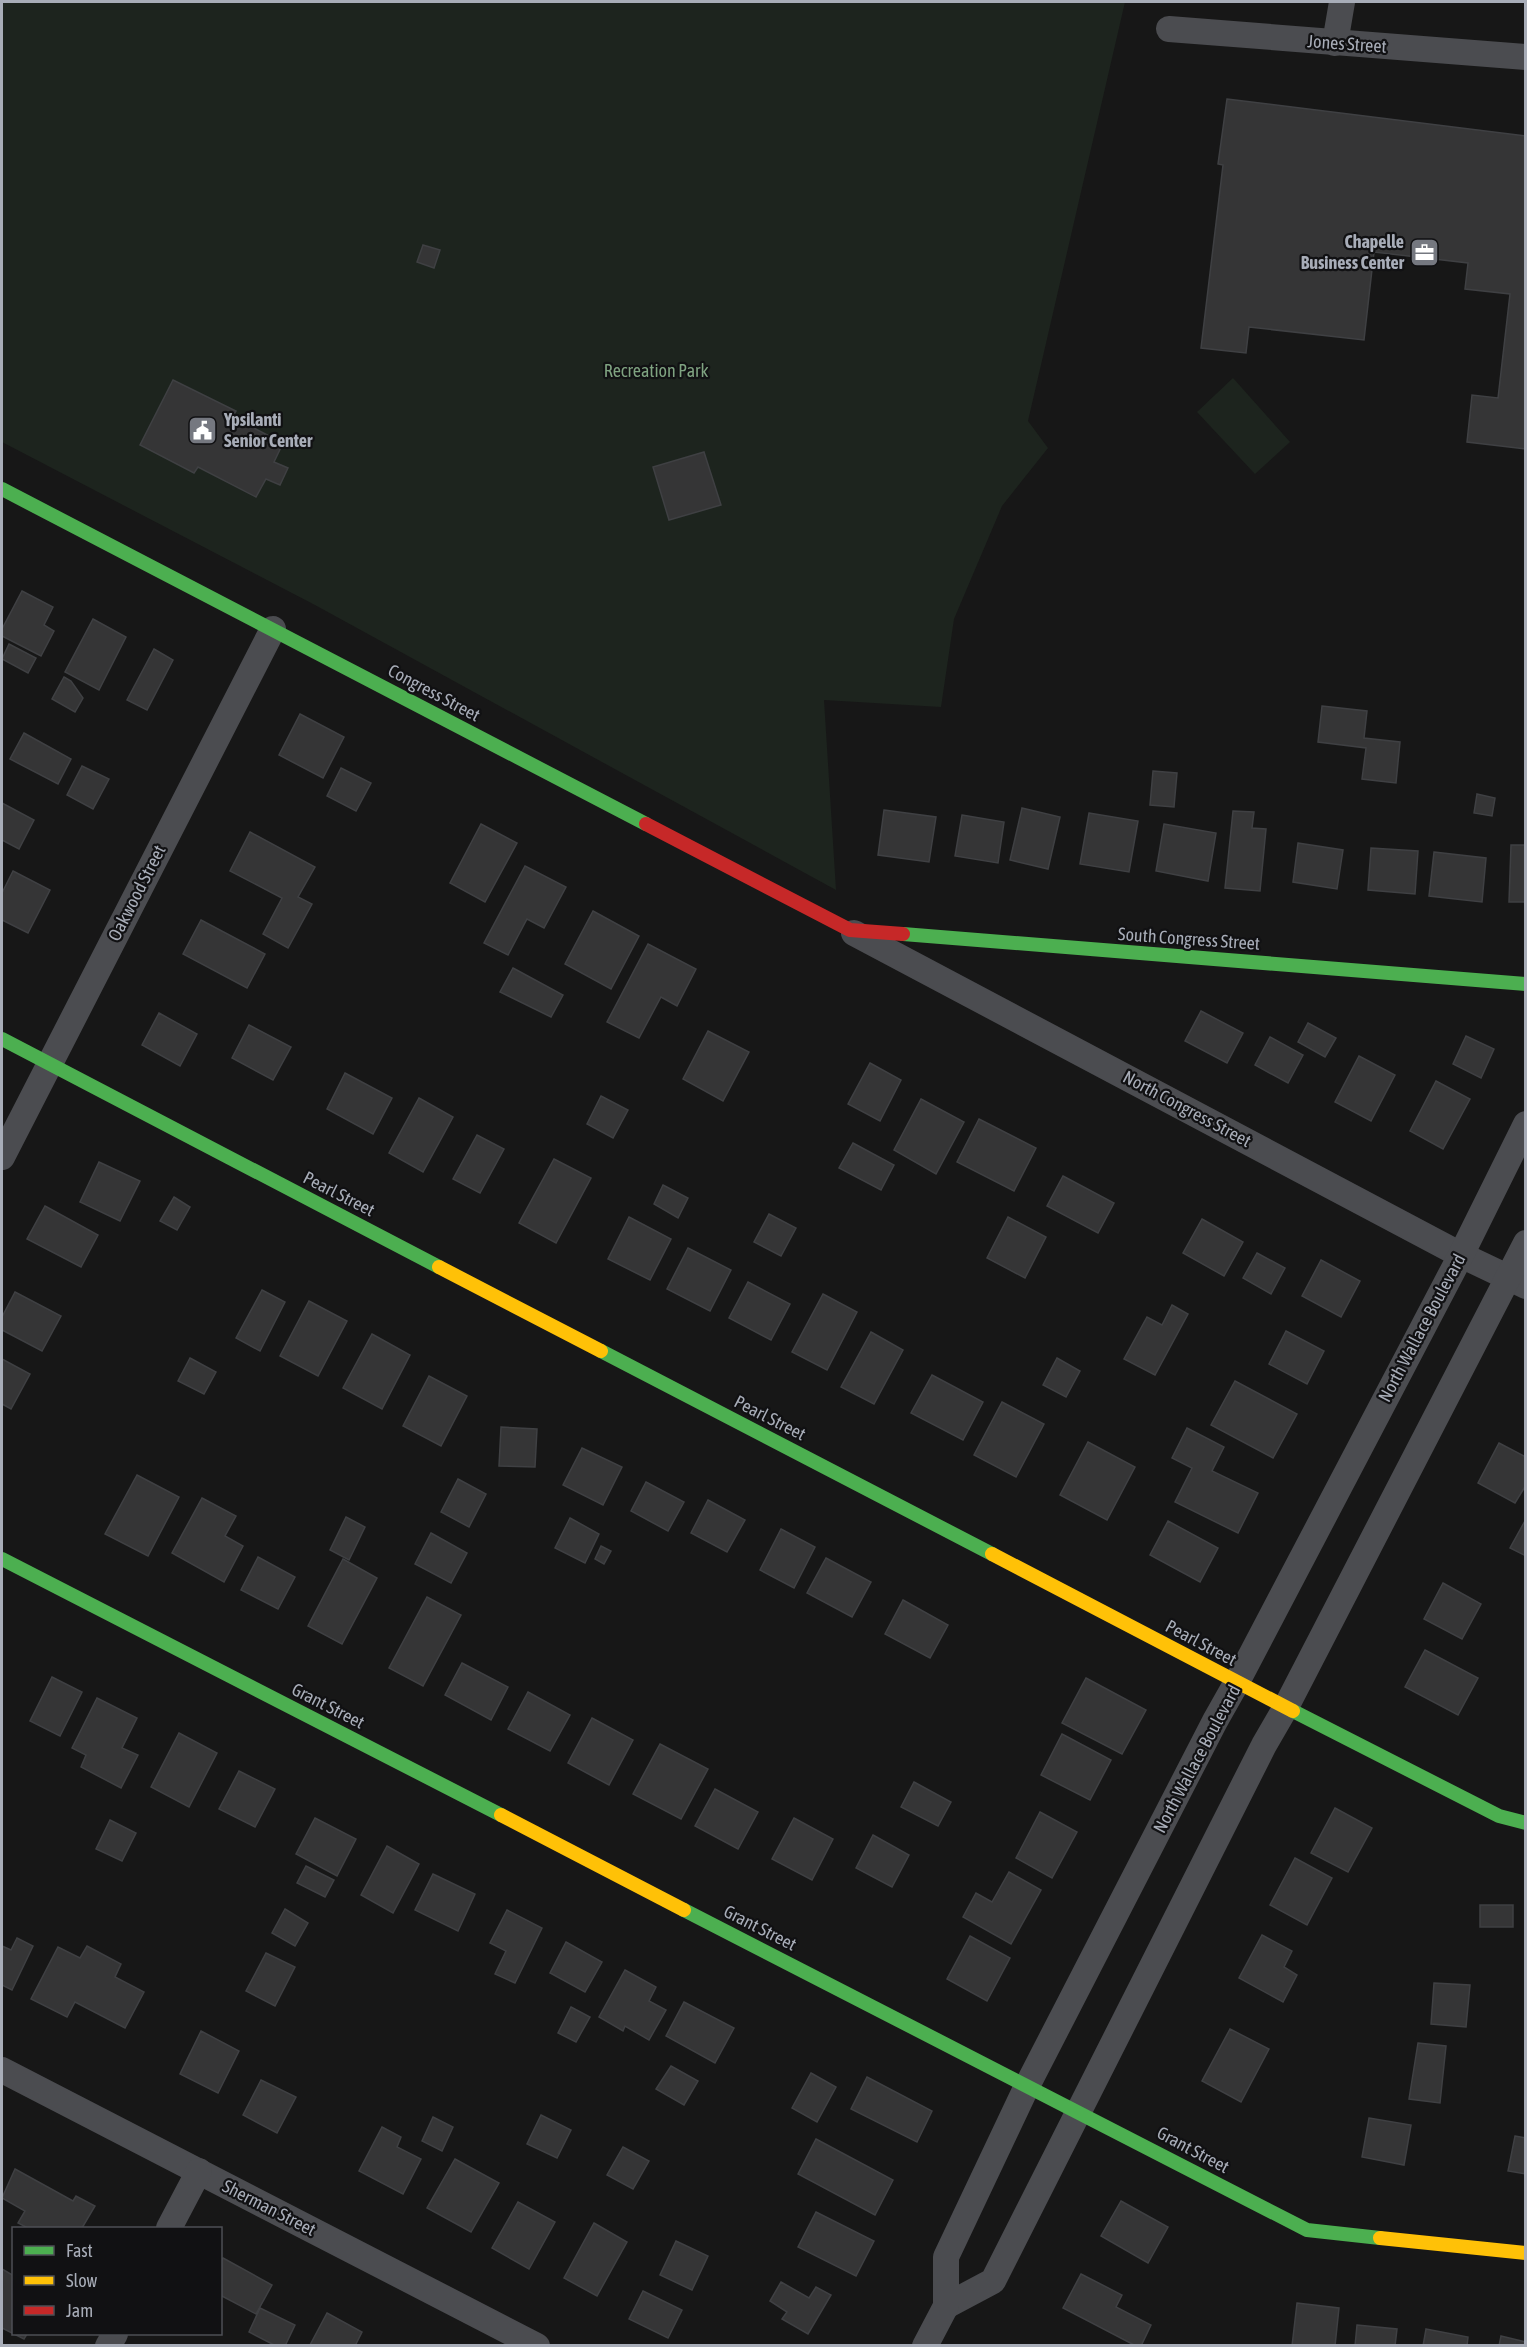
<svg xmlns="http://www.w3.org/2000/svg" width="1527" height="2347" viewBox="0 0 1527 2347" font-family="'Asap Condensed',sans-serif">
	<rect width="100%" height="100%" fill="#171717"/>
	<g fill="#1d241e">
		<polygon points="2,2 1125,2 1028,421 1048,448 1002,506 954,619 941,707 824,700 836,890 315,605 2,442"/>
		<polygon points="1233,378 1290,442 1255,474 1197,412"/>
	</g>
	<g fill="#353536" stroke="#3f4043" stroke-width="1.5">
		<polygon points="1227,99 1526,136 1526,449 1467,442 1472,395 1498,398 1510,294 1465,289 1468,263 1374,252 1364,340 1249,327 1246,353 1201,348 1223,165 1218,164"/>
		<polygon points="423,245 440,250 434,268 417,262"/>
		<polygon points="173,380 236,411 232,417 283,443 274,462 288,468 280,485 266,479 256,497 198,467 194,473 140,445"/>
		<polygon points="704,452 721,505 669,520 653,467"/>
		<polygon points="22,591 53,607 44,625 54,631 41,656 2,636 2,629"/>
		<polygon points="93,619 126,637 99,690 65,672"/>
		<polygon points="9,644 36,658 28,673 2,659"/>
		<polygon points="154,649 173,660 147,710 127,700"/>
		<polygon points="64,677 71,681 83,698 75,712 52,699"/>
		<polygon points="1322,706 1367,711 1364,738 1400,742 1396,783 1362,779 1366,748 1318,742"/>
		<polygon points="300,714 344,737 323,778 279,755"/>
		<polygon points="24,733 71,759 58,784 10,759"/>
		<polygon points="82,766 109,779 93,809 67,795"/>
		<polygon points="341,768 371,783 356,811 327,796"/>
		<polygon points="1153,771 1177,773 1174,807 1150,805"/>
		<polygon points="1477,794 1495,798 1492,816 1474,813"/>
		<polygon points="2,803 34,820 19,849 2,840 2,842"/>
		<polygon points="1022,808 1060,817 1048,869 1010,860"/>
		<polygon points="884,810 936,817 929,862 878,855"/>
		<polygon points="1233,811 1254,812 1252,828 1266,829 1260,891 1225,888"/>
		<polygon points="1089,813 1138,821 1129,872 1080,864"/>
		<polygon points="962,815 1004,822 998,863 955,856"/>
		<polygon points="481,824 517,843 485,902 450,883"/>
		<polygon points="1164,824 1216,833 1208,881 1156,871"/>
		<polygon points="250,832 315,867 298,897 312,904 288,948 263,934 282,898 230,871"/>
		<polygon points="1298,843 1343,850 1337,889 1293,882"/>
		<polygon points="1511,845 1526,845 1526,902 1509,902"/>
		<polygon points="1371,848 1418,851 1415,894 1368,890"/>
		<polygon points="1434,852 1486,858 1482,902 1429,896"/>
		<polygon points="525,866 566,887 544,928 527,919 508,955 484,943"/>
		<polygon points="13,871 50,890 28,933 2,920 2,893"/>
		<polygon points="593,911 639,936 611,989 565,964"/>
		<polygon points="201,920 265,954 247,988 183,954"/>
		<polygon points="648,944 696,969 677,1006 661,997 639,1038 607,1022"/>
		<polygon points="513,968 563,995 551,1017 500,992"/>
		<polygon points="1201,1011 1243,1033 1227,1063 1185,1041"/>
		<polygon points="159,1013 197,1034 180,1066 142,1045"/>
		<polygon points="1308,1023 1336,1038 1325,1057 1298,1042"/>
		<polygon points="249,1025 291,1047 273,1080 232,1058"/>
		<polygon points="708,1031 749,1052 723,1101 683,1079"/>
		<polygon points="1466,1036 1494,1049 1481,1078 1453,1064"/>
		<polygon points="1270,1037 1303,1055 1288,1083 1255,1065"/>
		<polygon points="1359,1056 1395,1075 1371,1121 1335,1102"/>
		<polygon points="870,1063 901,1080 880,1121 848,1104"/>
		<polygon points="345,1073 392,1098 373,1134 327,1109"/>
		<polygon points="1436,1081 1470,1099 1443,1149 1410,1131"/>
		<polygon points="601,1096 628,1110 613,1138 587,1124"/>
		<polygon points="419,1098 453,1117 423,1172 389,1153"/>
		<polygon points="921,1099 964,1122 936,1174 894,1150"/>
		<polygon points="979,1119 1036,1148 1014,1191 957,1162"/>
		<polygon points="477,1135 504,1149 480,1193 453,1179"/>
		<polygon points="853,1143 894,1165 881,1190 839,1168"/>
		<polygon points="554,1159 591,1178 556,1243 519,1223"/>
		<polygon points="99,1162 140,1181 120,1221 80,1202"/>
		<polygon points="1063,1176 1114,1203 1098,1233 1047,1206"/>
		<polygon points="663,1185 688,1198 678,1218 654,1204"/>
		<polygon points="174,1197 190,1207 177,1230 160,1221"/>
		<polygon points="45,1206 98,1235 81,1267 27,1239"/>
		<polygon points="769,1214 796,1228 781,1256 754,1242"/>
		<polygon points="629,1217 671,1239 650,1280 608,1259"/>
		<polygon points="1008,1217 1046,1237 1025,1278 987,1258"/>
		<polygon points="1202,1219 1243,1242 1224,1276 1183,1253"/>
		<polygon points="688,1248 731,1270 710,1311 667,1289"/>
		<polygon points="1257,1253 1285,1268 1271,1294 1243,1278"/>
		<polygon points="1321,1260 1360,1281 1341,1317 1302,1296"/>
		<polygon points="748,1282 790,1304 771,1340 729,1318"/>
		<polygon points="262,1290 285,1302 260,1351 236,1338"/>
		<polygon points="15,1292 61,1316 42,1351 2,1330 2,1317"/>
		<polygon points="823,1294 857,1312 827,1370 792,1352"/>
		<polygon points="309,1301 347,1321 318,1376 280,1356"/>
		<polygon points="1172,1305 1188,1314 1155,1375 1124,1359 1147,1317 1162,1325"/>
		<polygon points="1286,1331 1324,1351 1307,1384 1269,1364"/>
		<polygon points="871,1332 903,1350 874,1404 841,1387"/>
		<polygon points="372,1334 410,1355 382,1409 343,1388"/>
		<polygon points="190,1358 216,1372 204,1394 178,1381"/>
		<polygon points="1057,1358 1080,1371 1066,1397 1043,1385"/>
		<polygon points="2,1359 30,1374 11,1409 2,1404"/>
		<polygon points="932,1375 983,1402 963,1440 911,1413"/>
		<polygon points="429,1376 467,1396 441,1446 403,1426"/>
		<polygon points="1235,1381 1297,1414 1273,1458 1211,1425"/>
		<polygon points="1002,1402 1044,1424 1016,1477 974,1455"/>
		<polygon points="501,1427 537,1429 535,1467 499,1466"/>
		<polygon points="1187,1428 1224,1447 1212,1471 1258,1493 1238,1533 1175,1502 1192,1468 1172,1458"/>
		<polygon points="1088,1442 1135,1467 1107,1520 1060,1495"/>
		<polygon points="1499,1443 1526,1457 1526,1485 1515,1503 1478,1483"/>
		<polygon points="582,1448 622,1467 603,1505 563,1485"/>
		<polygon points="137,1475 179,1497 148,1556 105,1534"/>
		<polygon points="458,1479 486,1494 469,1527 441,1512"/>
		<polygon points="646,1482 684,1502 668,1531 631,1511"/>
		<polygon points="202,1498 236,1516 225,1536 243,1546 224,1582 172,1553"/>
		<polygon points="708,1500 745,1520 727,1552 691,1533"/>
		<polygon points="346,1517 365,1527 349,1560 330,1550"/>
		<polygon points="570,1518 599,1534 585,1563 555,1548"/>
		<polygon points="1526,1519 1526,1556 1510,1548"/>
		<polygon points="1168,1521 1218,1548 1200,1582 1150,1555"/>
		<polygon points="781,1529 815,1547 794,1588 760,1570"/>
		<polygon points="431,1533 467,1553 451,1583 415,1564"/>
		<polygon points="601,1546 611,1551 604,1564 595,1559"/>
		<polygon points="258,1557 295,1577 278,1609 241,1590"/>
		<polygon points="826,1558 871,1582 852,1617 807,1593"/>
		<polygon points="343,1559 377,1578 342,1644 308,1626"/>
		<polygon points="1443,1583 1481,1604 1462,1639 1424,1619"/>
		<polygon points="427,1597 461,1615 423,1686 389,1668"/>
		<polygon points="903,1600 948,1625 930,1658 885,1634"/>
		<polygon points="1425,1650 1478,1678 1458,1715 1405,1687"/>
		<polygon points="462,1663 508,1687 491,1720 445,1695"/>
		<polygon points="52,1677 82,1692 60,1736 30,1721"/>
		<polygon points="1086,1678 1146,1710 1122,1754 1062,1723"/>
		<polygon points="528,1692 570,1715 550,1751 508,1729"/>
		<polygon points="97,1698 137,1718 122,1748 138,1755 121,1788 81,1767 86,1755 72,1748"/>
		<polygon points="592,1718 633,1740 609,1785 568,1763"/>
		<polygon points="179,1733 217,1753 189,1807 151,1787"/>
		<polygon points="1062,1734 1111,1760 1090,1800 1041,1775"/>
		<polygon points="660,1744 708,1769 681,1819 633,1794"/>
		<polygon points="239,1771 275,1789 255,1827 219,1809"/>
		<polygon points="914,1782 951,1802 938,1826 901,1807"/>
		<polygon points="715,1789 758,1812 738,1849 695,1826"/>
		<polygon points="1335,1808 1372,1828 1348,1872 1311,1853"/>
		<polygon points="1040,1812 1077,1832 1052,1878 1016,1858"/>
		<polygon points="315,1818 356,1839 337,1876 296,1854"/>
		<polygon points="794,1818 833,1839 812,1880 772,1859"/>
		<polygon points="110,1820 136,1833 122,1861 96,1849"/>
		<polygon points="873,1835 909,1855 892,1887 856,1868"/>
		<polygon points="387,1846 419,1864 393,1913 361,1895"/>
		<polygon points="1295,1858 1332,1878 1307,1925 1270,1905"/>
		<polygon points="306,1866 334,1880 325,1897 297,1883"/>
		<polygon points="1009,1872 1041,1890 1011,1944 963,1917 976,1893 992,1902"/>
		<polygon points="433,1874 475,1894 458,1931 415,1910"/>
		<rect x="1480" y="1905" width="33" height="22"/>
		<polygon points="285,1909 308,1923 295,1946 272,1933"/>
		<polygon points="507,1910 542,1928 515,1983 495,1974 506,1951 490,1943"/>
		<polygon points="1262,1935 1292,1951 1284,1967 1297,1975 1283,2002 1239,1978"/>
		<polygon points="970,1936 1010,1958 987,2001 947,1979"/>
		<polygon points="17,1938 33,1946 12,1990 2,1985 2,1946 11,1950"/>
		<polygon points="566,1942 602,1962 585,1992 550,1973"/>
		<polygon points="87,1946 121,1964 115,1977 144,1992 125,2028 75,2002 67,2017 31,1999 58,1947 80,1958"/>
		<polygon points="266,1953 295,1967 275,2006 246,1991"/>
		<polygon points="625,1970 656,1987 649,2001 666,2010 649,2040 625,2026 623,2031 599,2017"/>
		<polygon points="1434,1983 1470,1985 1466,2027 1431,2024"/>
		<polygon points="684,2002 734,2028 715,2063 666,2036"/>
		<polygon points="571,2007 590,2017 576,2042 558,2033"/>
		<polygon points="1230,2029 1269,2049 1241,2102 1202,2081"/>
		<polygon points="201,2031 239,2051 218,2093 180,2074"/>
		<polygon points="1418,2043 1446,2046 1440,2103 1409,2099"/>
		<polygon points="671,2066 698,2081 684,2105 656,2089"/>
		<polygon points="811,2073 836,2087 817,2122 792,2108"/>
		<polygon points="867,2077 932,2111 917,2142 851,2109"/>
		<polygon points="261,2080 296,2097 277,2133 243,2115"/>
		<polygon points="541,2115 571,2130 557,2158 527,2144"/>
		<polygon points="433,2117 453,2127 442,2151 422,2141"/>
		<polygon points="1369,2118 1411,2125 1404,2165 1362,2157"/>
		<polygon points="382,2127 401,2137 397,2147 421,2159 403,2194 359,2171"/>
		<polygon points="1515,2136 1526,2138 1526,2174 1508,2171"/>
		<polygon points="816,2139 893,2180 875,2215 798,2174"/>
		<polygon points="623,2147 649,2161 633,2189 607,2175"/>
		<polygon points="455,2159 499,2183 471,2232 427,2208"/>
		<polygon points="15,2169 73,2201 76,2196 95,2206 82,2228 28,2228 18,2223 25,2211 2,2198"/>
		<polygon points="1121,2201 1168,2227 1148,2263 1101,2236"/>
		<polygon points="518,2202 555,2222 529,2269 492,2248"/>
		<polygon points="816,2212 874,2241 856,2276 798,2247"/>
		<polygon points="594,2223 627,2242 597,2296 564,2278"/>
		<polygon points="676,2241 708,2256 692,2290 660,2275"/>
		<polygon points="223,2258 272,2285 256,2314 220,2295 220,2263"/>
		<polygon points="2,2269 14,2276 14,2334 27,2334 24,2339 2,2328"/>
		<polygon points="1081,2274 1122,2295 1116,2307 1151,2325 1141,2346 1136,2346 1063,2308"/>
		<polygon points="781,2282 809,2298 816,2287 831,2295 808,2334 782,2319 787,2312 770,2301"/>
		<polygon points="643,2291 682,2310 668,2338 629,2319"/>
		<polygon points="1297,2303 1339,2308 1335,2346 1292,2346"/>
		<polygon points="260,2308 295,2325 285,2346 276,2346 249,2332"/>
		<polygon points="327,2313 362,2332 355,2346 310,2345"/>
		<polygon points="1357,2325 1397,2329 1395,2346 1355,2346"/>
		<polygon points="1426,2329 1468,2337 1467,2346 1423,2346"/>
		<polygon points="1501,2336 1526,2342 1526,2346 1499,2346"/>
	</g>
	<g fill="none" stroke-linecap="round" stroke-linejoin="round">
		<g stroke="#4b4c50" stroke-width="26">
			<polyline points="1169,29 1526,57"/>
			<polyline points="1335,43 1342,2"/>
			<polyline points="854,933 1461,1255 1526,1286"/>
			<polyline points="2,1157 273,629"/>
			<polyline points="2,2070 537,2346"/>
			<polyline points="169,2228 199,2171"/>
			<polyline points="946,2306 993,2281 1264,1745 1286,1707 1526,1243"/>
			<polyline points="108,2346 115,2334"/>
			<polyline points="925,2346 946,2306 946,2257 1027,2086 1215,1721 1237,1682 1461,1255 1526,1124"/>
		</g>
		<g stroke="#4caf50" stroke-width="14">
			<polyline points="2,489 646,824"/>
			<polyline points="903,934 1526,984"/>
			<polyline points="2,1039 439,1267"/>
			<polyline points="601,1351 992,1554"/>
			<polyline points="2,1559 501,1815"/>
			<polyline points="1293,1711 1499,1816 1526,1823"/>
			<polyline points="684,1910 1307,2230 1380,2238"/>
		</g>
		<g stroke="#ffc107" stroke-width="14">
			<polyline points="439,1267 601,1351"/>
			<polyline points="992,1554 1293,1711"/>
			<polyline points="501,1815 684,1910"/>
			<polyline points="1380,2238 1526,2253"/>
		</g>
		<polyline stroke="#c62828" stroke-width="14" points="646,824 850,930 903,934"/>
	</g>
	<defs>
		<symbol id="office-square" viewBox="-11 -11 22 22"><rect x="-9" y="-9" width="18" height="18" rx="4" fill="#757880" stroke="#111113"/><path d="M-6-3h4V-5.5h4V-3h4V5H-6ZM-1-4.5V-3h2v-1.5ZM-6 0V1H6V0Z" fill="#fff"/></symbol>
		<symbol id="civic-square" viewBox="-11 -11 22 22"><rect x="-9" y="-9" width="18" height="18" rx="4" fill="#757880" stroke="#111113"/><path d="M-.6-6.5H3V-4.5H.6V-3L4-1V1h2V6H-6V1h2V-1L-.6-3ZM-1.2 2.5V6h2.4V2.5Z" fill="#fff"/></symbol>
	</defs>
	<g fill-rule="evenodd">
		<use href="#office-square" x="1408" y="236" width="33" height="33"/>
		<use href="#civic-square" x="186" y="414" width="33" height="33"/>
	</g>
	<g text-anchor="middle" stroke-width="4.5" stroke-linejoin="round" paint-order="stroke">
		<g font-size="18" fill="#a8adb8" stroke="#111113">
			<text transform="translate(1347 44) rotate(4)" y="6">Jones Street</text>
			<text transform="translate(434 693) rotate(28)" y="6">Congress Street</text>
			<text transform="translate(137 893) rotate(-63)" y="6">Oakwood Street</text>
			<text transform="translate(1189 939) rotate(4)" y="6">South Congress Street</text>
			<text transform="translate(1187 1109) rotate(28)" y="6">North Congress Street</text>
			<text transform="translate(339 1194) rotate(27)" y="6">Pearl Street</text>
			<text transform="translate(1422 1328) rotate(-62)" y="6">North Wallace Boulevard</text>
			<text transform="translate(770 1418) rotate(27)" y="6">Pearl Street</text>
			<text transform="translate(1201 1643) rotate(28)" y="6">Pearl Street</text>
			<text transform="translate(328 1706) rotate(27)" y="6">Grant Street</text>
			<text transform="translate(1197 1759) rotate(-62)" y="6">North Wallace Boulevard</text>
			<text transform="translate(760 1928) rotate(27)" y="6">Grant Street</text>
			<text transform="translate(1193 2150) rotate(28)" y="6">Grant Street</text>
			<text transform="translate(269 2208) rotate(27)" y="6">Sherman Street</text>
		</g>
		<g font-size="18" font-weight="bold" fill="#a8adb8" stroke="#111113" text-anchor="end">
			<text x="1404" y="248">Chapelle<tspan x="1404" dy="21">Business Center</tspan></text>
			<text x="224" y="426" text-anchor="start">Ypsilanti<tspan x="224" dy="21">Senior Center</tspan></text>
		</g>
		<g font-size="18" fill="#7fa381" stroke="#111113">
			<text x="656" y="377">Recreation Park</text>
		</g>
	</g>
	<rect width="1527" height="2347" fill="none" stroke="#a8adb8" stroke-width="6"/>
	<rect x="12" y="2227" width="210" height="108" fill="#111113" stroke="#4d4f55" stroke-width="1.5"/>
	<rect x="24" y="2246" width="30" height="9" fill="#4caf50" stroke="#4d4f55" stroke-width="1.5"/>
	<text x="66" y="2257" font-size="18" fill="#a8adb8">Fast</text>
	<rect x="24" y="2276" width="30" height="9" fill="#ffc107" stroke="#4d4f55" stroke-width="1.5"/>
	<text x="66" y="2287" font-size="18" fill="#a8adb8">Slow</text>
	<rect x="24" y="2306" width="30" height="9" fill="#c62828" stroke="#4d4f55" stroke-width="1.5"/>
	<text x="66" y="2317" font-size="18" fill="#a8adb8">Jam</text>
</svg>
